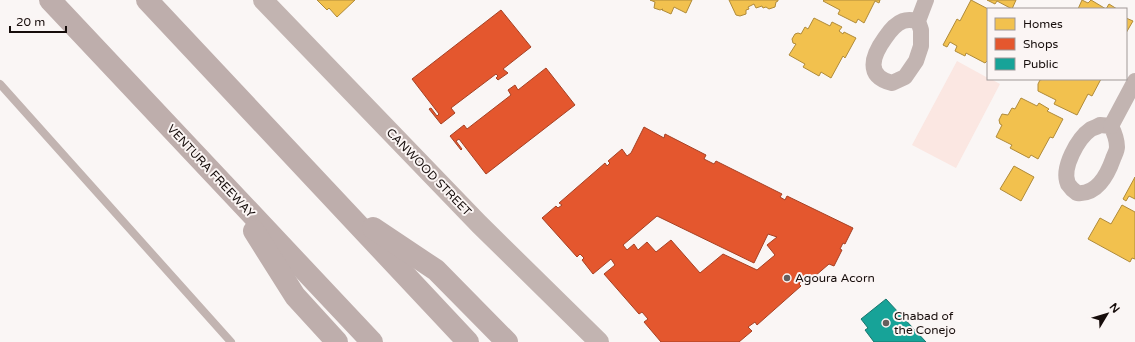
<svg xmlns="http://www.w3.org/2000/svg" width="1135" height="342" viewBox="0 0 1135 342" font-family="'Varela Round',sans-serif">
	<rect width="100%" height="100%" fill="#faf6f5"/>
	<polygon fill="#fbe7e2" points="957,61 988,78 988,79 991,79 1000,84 956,168 912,145"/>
	<g fill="#f2c14e" stroke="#b08b3a">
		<polygon points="317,0 355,0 337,17 329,8 327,10"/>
		<polygon points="650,0 692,0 686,13 674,7 671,14 662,10 663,9 660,10 654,8 655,2"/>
		<polygon points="729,0 778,0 778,1 776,2 775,7 769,9 766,7 763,8 762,6 756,8 754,4 748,7 749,9 746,10 746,14 740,16 736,15"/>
		<polygon points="824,0 880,0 879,3 875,1 864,23 858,19 856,23 838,14 840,10 823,1"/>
		<polygon points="971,0 988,9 988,60 985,63 966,53 965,56 955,51 957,46 950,42 947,47 943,45 957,19 960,21"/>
		<polygon points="987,0 1016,0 1012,9 997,1 995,4"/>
		<polygon points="1082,0 1088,3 1091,0 1106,9 1109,4 1117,9 1078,9"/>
		<polygon points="814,18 830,26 832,22 842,27 839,31 843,34 844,32 856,38 845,58 843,56 831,78 821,72 819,76 803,67 805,64 789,55 796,44 793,43 792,39 795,34 798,33 801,34 805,27 808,29"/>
		<polygon points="1126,18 1133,21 1126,33"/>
		<polygon points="1044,79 1101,79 1092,96 1088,94 1077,115 1054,104 1056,100 1038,91 1038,84 1040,80"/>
		<polygon points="1021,98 1037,106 1039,103 1049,109 1047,111 1063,119 1053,138 1050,137 1038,159 1031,155 1029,158 1010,148 1012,145 996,137 1002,125 1000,124 999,120 1002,114 1008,115 1012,108 1015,109"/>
		<polygon points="1014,166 1034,177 1021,201 1000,189"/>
		<polygon points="1135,177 1135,199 1129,196 1126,201 1123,199"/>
		<polygon points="1122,205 1135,212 1135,259 1132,258 1130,262 1088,239 1100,218 1111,224"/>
	</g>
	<g fill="#e4572e" stroke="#a64124" fill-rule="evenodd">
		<polygon points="501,10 531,47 503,69 508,73 498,80 496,78 498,76 496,74 451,108 455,113 441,124 429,109 431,108 437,116 439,114 412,79"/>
		<polygon points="546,68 575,105 486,174 459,139 456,141 462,149 461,150 450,136 464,125 467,129 511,95 508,90 515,85 518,90"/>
		<path d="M644 127 664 138 665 134 706 155 704 159 714 164 716 161 782 194 780 197 785 200 787 196 853 228 845 244 843 243 840 249 842 250 834 266 829 264 807 283 804 279 799 284 801 286 757 325 755 322 748 327 752 331 739 342H661L644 322 648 319 642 312 639 314 604 274 615 265 611 259 593 274 582 260 584 258 580 254 577 257 542 218 556 206 558 208 562 205 559 203 605 163 607 166 610 163 608 161 622 149 627 156 631 153ZM657 216 754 263 768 234 777 237 767 245 775 255 757 270 723 254 700 273 671 240 656 252 647 242 638 250 634 244 627 250 623 245Z"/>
	</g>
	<polygon fill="#17a398" stroke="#17766e" points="886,299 926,342 874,342 865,330 868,328 861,319"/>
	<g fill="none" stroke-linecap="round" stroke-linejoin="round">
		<polyline stroke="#c2b4b1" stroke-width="8" points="0,84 231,342"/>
		<g stroke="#c2b4b1" stroke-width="16">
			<path d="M918 21C913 20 908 19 903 21 895 24 889 32 885 38 872 56 865 76 892 83L905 77 916 61 921 46V30L918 21 926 0"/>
			<path d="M1100 125 1111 126C1114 132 1117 140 1117 147 1117 151 1114 156 1113 159 1107 176 1096 195 1077 193 1074 191 1070 187 1068 184 1061 168 1078 138 1091 129 1094 128 1097 127 1100 125Z"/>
			<polyline points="1111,126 1135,81"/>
		</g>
		<polyline stroke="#c2b4b1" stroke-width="20" points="263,0 479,224 599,342"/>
		<g stroke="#beaeac" stroke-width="22">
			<polyline points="50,0 372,342"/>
			<polyline points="147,0 468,342"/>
			<polyline points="373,228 436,270 507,342"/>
			<polyline points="254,231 295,296 337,342"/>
		</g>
	</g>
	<g fill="#665f5d" stroke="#fbf5f4" stroke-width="1.5">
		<circle cx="787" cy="278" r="4"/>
		<circle cx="886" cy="323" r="4"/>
	</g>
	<g text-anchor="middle" stroke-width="4" stroke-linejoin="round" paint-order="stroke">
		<g font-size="12" fill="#160d0b" stroke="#fbf5f4">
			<text transform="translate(211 171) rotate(47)" y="4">VENTURA FREEWAY</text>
			<text transform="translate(429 172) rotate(46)" y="4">CANWOOD STREET</text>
		</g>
		<g font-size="12" fill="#160d0b" stroke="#fbf5f4" text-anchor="start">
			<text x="795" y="282">Agoura Acorn</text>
			<text x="894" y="320">Chabad of<tspan x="894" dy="14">the Conejo</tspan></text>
		</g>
	</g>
	<rect x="987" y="8" width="140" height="72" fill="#fbf5f4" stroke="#9f9897"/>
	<rect x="995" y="18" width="20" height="12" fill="#f2c14e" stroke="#9f9897"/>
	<text x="1023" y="28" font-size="12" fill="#160d0b">Homes</text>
	<rect x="995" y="38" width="20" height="12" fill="#e4572e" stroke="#9f9897"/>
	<text x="1023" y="48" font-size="12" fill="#160d0b">Shops</text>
	<rect x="995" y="58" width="20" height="12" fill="#17a398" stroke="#9f9897"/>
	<text x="1023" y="68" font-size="12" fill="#160d0b">Public</text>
	<g transform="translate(1107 314) rotate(52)" stroke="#fbf5f4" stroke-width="3" paint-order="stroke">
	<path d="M0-3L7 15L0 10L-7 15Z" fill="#160d0b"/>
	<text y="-6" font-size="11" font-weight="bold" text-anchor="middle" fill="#160d0b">N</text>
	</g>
	<path d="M10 26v6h56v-6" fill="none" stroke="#160d0b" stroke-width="2"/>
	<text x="16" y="26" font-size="12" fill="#160d0b" stroke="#fbf5f4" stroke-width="3" paint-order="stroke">20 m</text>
</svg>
